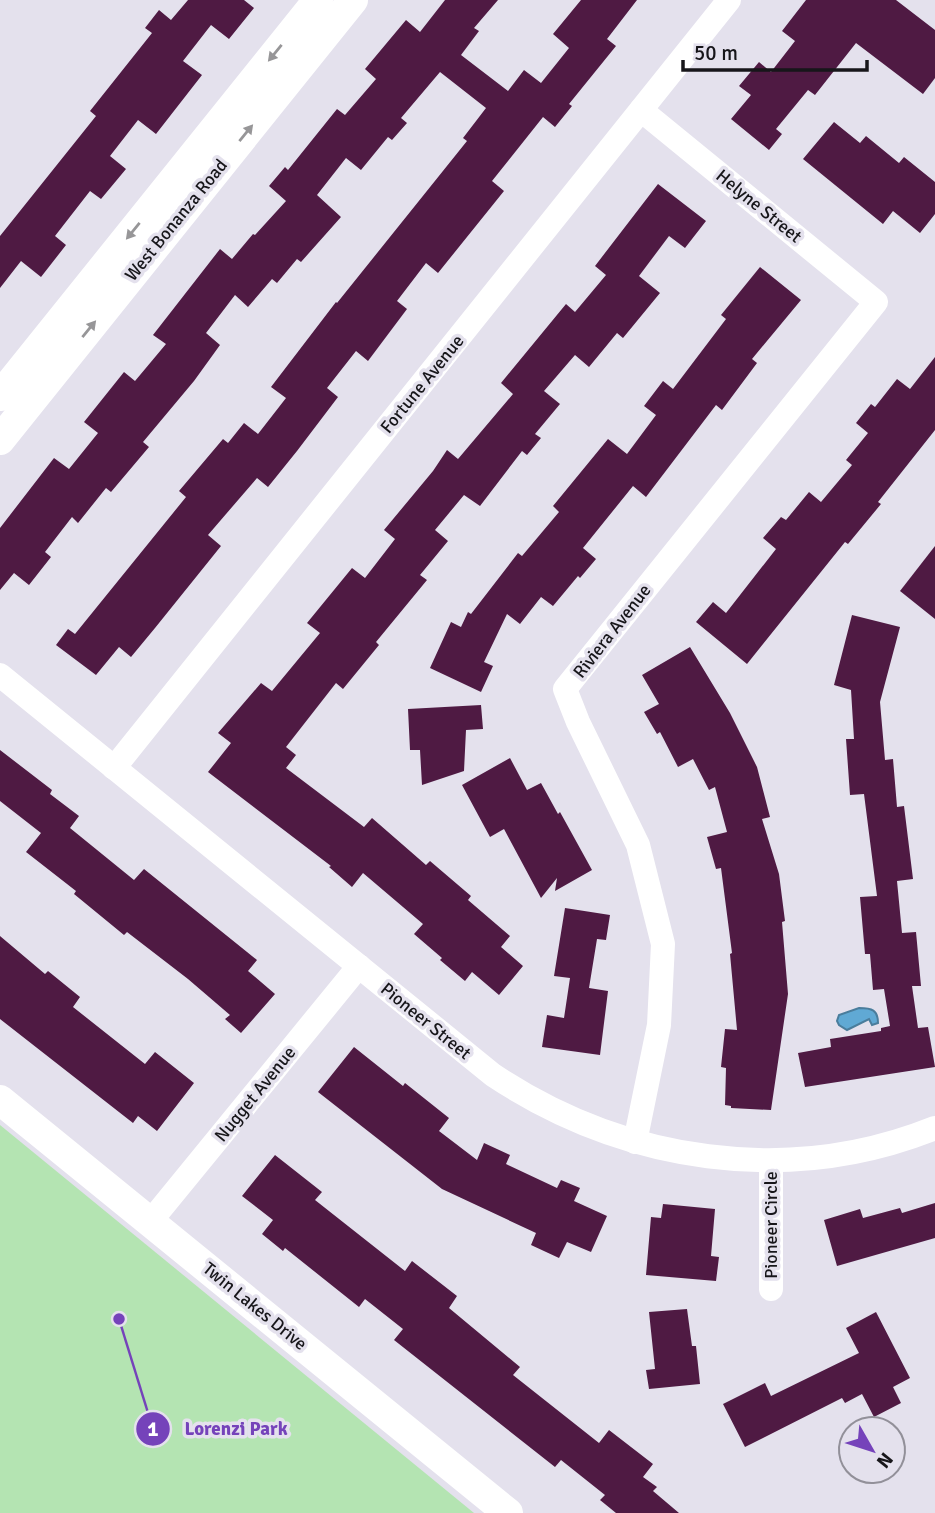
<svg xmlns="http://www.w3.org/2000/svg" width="935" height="1513" viewBox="0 0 935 1513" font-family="Signika,sans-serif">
	<rect width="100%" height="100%" fill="#e4e1ed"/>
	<polygon fill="#b4e4b2" points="0,1125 474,1513 0,1513"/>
	<path fill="#60a9d4" stroke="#4a7d9c" stroke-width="2" d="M859 1008C872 1008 878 1010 878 1023L872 1025 869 1019 847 1030 839 1025 837 1021 839 1015Z"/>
	<g fill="#4f1a43">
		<polygon points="188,0 244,0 254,8 229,39 211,25 183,61 202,75 156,134 138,120 110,156 126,169 101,199 90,191 55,236 66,245 41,277 21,261 0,288 0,236 96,116 90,111 152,33 145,28 159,10 171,20"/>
		<polygon points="445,0 498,0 474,28 479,31 461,55 508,91 524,70 541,83 569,48 553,34 581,0 637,0 607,39 616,46 569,104 572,106 555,127 543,117 492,181 504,191 438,273 426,263 397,301 407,309 368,361 356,351 327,388 338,397 297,451 268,487 257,478 208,535 221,546 155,628 131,657 119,647 96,675 56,645 68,629 75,634 186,497 179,491 223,439 228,443 244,423 258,434 286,398 271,387 336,302 337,303 467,141 463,138 486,108 440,72 401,118 407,123 392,140 388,137 361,170 346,158 317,195 341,217 301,262 297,259 277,283 272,279 248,307 235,295 206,333 220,345 194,381 143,442 149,447 111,492 106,488 78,523 72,517 45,552 51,557 29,585 14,573 0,590 0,528 54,458 69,469 98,433 84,422 124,372 135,381 166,344 153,335 220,249 232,259 253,234 255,235 286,201 269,186 285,167 288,170 337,109 345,115 376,79 365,69 406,20 420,32"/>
		<polygon points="806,0 896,0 935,30 935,78 923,94 856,43 815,95 808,90 776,129 782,134 769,150 731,119 751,95 739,86 759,62 771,72 795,41 782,31"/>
		<polygon points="834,122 860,143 866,136 899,163 904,157 935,182 935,214 920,233 893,211 883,224 803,159"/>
		<polygon points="658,184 706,221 685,248 669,236 639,276 660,293 623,338 617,333 589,367 575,355 544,391 560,404 535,434 541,438 527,455 522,451 480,506 464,495 435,530 448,541 420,575 427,580 376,642 379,645 343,689 336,683 286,747 296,755 286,768 364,827 372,818 426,865 430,861 471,896 468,900 510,936 501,947 523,966 499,995 472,972 465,981 440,960 442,958 414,934 423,924 363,873 352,887 329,867 331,866 208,772 231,743 218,733 261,683 272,691 320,633 307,623 352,568 365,578 395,539 384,530 433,471 447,450 458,459 513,394 501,383 566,304 575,312 606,275 595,266"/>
		<polygon points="760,267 801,300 752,359 757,363 722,410 716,405 646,497 633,486 583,548 596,559 580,578 578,576 553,606 541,597 520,624 507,614 484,662 493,666 481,692 430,668 451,622 461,627 468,612 471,614 518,553 522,556 559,512 553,506 608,439 627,454 656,415 644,406 663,381 673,389 726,319 721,315"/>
		<polygon points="935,357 935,430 878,502 881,504 848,544 845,542 747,664 696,622 713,602 726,613 776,549 763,538 781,517 786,520 809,492 821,502 852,465 846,460 868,433 856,423 871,404 875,407 897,379 910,389"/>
		<polygon points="935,546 935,619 900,591"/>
		<polygon points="852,615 900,627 880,702 885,760 893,759 897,807 904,806 913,879 897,881 902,933 916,932 921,986 912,986 918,1028 928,1027 935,1067 805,1087 798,1053 831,1047 830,1039 881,1031 881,1028 890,1026 884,989 873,990 870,954 865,954 860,897 877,896 864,794 850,795 846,739 854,739 851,690 834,685"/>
		<polygon points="690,647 730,713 757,767 770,817 762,819 779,874 785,921 782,922 788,994 771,1110 731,1108 731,1106 725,1105 726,1068 721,1067 725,1029 737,1030 730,954 732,953 721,868 716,869 707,837 727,832 715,787 709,790 693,759 678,767 660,732 657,734 644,712 659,704 642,675"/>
		<polygon points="481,705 483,729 466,730 464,771 422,785 420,750 410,750 408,709"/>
		<polygon points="0,750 52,790 50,794 79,816 70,828 134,880 144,869 257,960 248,971 275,994 241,1033 225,1019 230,1015 188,979 127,932 124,935 74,894 76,891 26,852 41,833 0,801"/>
		<polygon points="510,758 527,790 541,783 558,814 560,812 592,870 555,891 557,878 541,898 504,829 490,837 462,785"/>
		<polygon points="565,908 610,915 606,940 597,939 589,988 608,991 600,1055 542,1047 547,1015 564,1018 570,978 554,976"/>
		<polygon points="0,936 45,974 48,971 80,997 73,1007 145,1064 155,1052 194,1083 157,1131 138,1116 133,1123 0,1019"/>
		<polygon points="354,1047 403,1086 405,1083 449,1118 439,1131 477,1160 484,1143 510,1155 506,1164 557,1188 561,1180 580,1188 574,1201 607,1216 591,1252 567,1242 559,1258 531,1245 536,1233 442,1189 318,1092"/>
		<polygon points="275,1155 322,1192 315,1200 405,1271 412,1261 457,1296 449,1308 520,1367 513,1375 599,1443 609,1430 653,1464 643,1477 657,1487 653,1491 679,1513 616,1513 600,1500 605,1495 561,1460 555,1467 394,1340 403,1329 365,1299 359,1307 285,1248 283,1251 262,1234 273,1220 242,1196"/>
		<polygon points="935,1203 935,1238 837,1266 824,1220 860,1209 863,1218 900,1208 902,1213"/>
		<polygon points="663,1204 715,1209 711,1256 719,1257 716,1281 646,1275 651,1217 661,1218"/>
		<polygon points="687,1309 692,1346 696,1346 700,1384 649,1389 646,1370 655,1369 649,1312"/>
		<polygon points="876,1312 910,1378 893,1387 901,1403 874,1417 862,1394 845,1403 842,1398 745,1447 723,1404 765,1383 771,1396 859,1353 846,1328"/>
	</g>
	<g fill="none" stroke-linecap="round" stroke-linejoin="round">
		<g stroke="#fff" stroke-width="24">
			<path d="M0 675 493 1075C624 1162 788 1187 935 1128"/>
			<polyline points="114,768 729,0"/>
			<polyline points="635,1142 659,1025 663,944 638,845 578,722 565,689 876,302 641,110"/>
			<polyline points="150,1222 359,966"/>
			<polyline points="771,1289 771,1161"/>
		</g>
		<g stroke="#fff" stroke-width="30">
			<polyline points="0,396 318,0"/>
			<polyline points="0,440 353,0"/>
			<polyline points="0,1100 508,1513"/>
		</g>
	</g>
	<defs><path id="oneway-solid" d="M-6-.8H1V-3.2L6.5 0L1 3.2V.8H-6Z" transform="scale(1.75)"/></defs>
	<g fill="#979698">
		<use href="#oneway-solid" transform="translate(275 53) rotate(129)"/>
		<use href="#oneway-solid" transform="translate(246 133) rotate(-51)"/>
		<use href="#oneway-solid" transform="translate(133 231) rotate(129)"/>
		<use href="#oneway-solid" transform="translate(89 329) rotate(-51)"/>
	</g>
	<g text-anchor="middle" stroke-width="7" stroke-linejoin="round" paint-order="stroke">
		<g font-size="18" fill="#17161a" stroke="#e4e1ed">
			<text transform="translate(759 206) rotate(39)" y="6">Helyne Street</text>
			<text transform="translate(176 220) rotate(-51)" y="6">West Bonanza Road</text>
			<text transform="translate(422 384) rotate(-51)" y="6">Fortune Avenue</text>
			<text transform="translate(612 631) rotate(-52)" y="6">Riviera Avenue</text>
			<text transform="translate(426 1021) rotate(39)" y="6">Pioneer Street</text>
			<text transform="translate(255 1094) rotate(-51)" y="6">Nugget Avenue</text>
			<text transform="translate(771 1225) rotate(-90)" y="6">Pioneer Circle</text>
			<text transform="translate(255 1306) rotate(39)" y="6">Twin Lakes Drive</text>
		</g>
	</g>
	<path fill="none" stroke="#7543ba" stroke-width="2.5" d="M119 1319L153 1429"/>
	<g fill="#7543ba" stroke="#e4e1ed" stroke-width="2.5">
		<circle cx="119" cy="1319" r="7"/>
		<circle cx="153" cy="1429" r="18"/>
	</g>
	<g font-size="21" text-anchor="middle" font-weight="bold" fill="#fff">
		<text x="153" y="1436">1</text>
	</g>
	<g font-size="19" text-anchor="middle" font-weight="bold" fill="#7543ba" stroke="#e4e1ed" stroke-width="7" stroke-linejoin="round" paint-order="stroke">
		<text x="236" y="1435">Lorenzi Park</text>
	</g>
	<g transform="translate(872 1450) rotate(129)"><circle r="33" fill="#e4e1ed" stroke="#929099" stroke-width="2"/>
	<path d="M0-5L12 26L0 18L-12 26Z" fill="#7543ba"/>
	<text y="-10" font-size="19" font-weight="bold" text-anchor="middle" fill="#17161a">N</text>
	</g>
	<path d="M683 60v10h184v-10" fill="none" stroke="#17161a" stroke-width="3.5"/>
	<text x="694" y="60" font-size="21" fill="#17161a" stroke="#e4e1ed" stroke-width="5" paint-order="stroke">50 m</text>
</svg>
